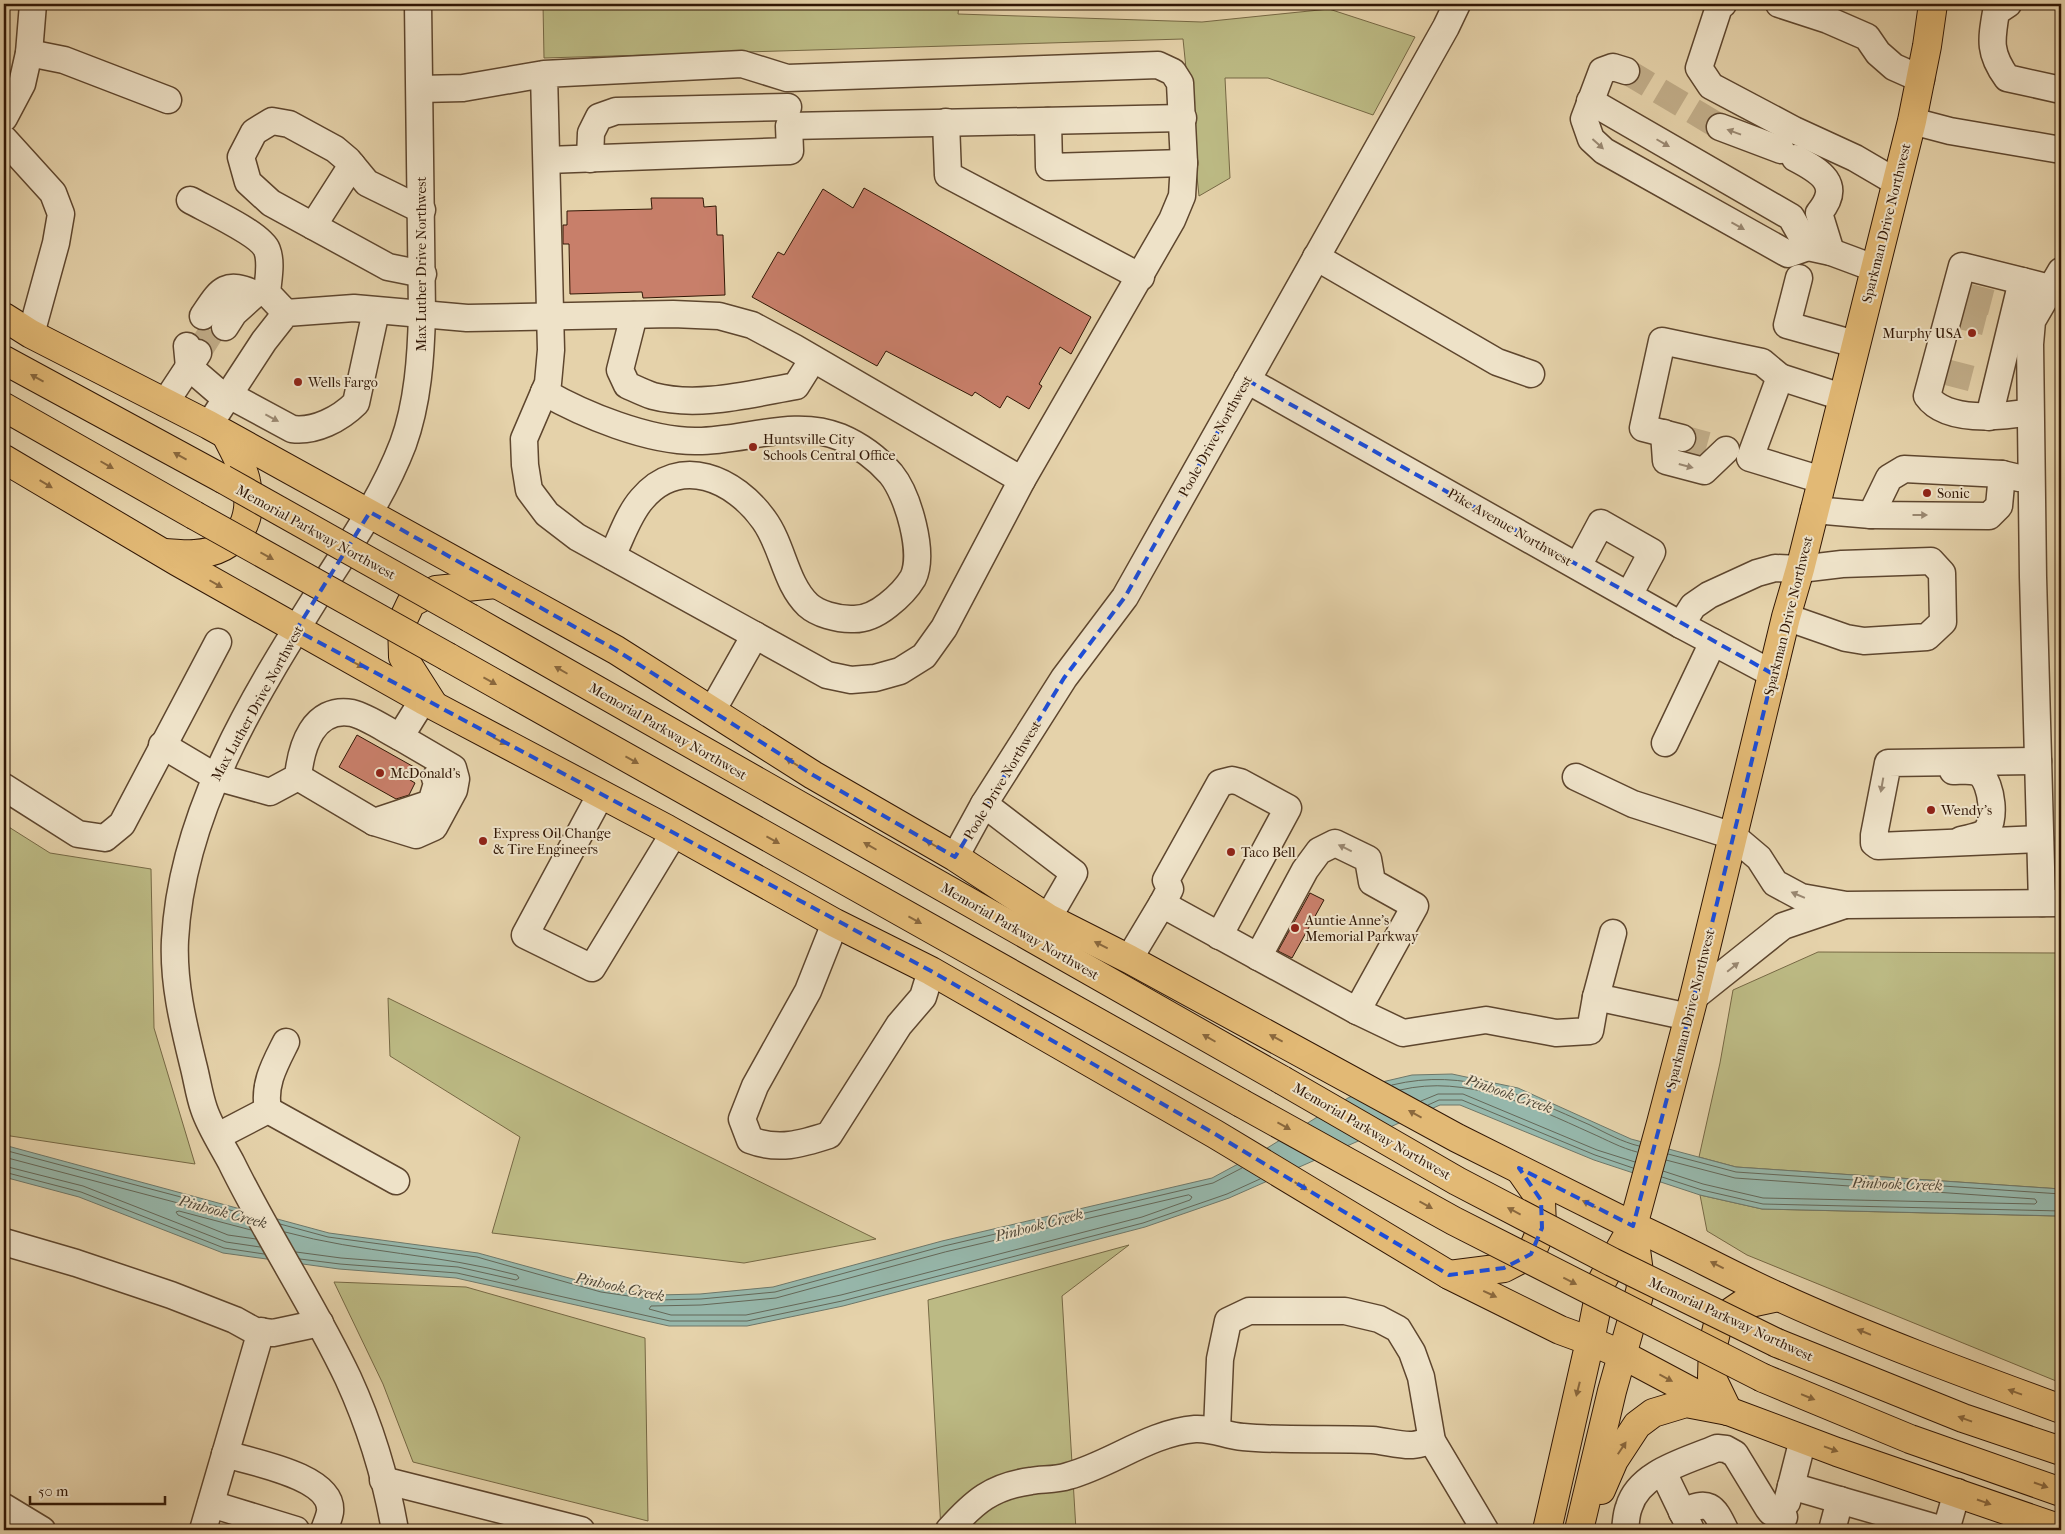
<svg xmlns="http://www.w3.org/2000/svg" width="2065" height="1534" viewBox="0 0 2065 1534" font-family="'IM FELL French Canon',serif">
	<rect width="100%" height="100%" fill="#e5d2aa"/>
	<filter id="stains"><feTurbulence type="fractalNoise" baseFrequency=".004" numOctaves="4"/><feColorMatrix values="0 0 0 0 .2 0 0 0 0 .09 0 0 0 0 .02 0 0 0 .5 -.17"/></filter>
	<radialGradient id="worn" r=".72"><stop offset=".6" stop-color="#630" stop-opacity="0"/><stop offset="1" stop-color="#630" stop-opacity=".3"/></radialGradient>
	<g fill="#bcba84" stroke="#766844">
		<polygon points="543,4 959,4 958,14 1202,22 1329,9 1415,37 1373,115 1268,78 1225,78 1230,178 1199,196 1183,39 544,58"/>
		<polygon points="4,824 50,853 151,869 154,1028 195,1164 4,1135"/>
		<polygon points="1818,952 2061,953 2061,1189 1736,1167 1699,1157 1720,1063 1733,990"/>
		<polygon points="388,998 876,1239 744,1263 492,1233 520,1137 390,1056"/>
		<polygon points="1700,1195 1762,1209 2056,1216 2061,1283 2061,1383 1747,1255 1707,1231"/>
		<polygon points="1129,1245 1062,1296 1076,1530 941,1530 928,1300"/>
		<polygon points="334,1282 466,1287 645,1338 648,1521 413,1462 383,1384"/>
	</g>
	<polygon fill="#96b7ab" stroke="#6e7769" points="1452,1074 1518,1088 1631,1139 1736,1167 2061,1189 2061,1216 1762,1209 1700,1195 1594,1160 1460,1105 1440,1105 1229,1198 1145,1227 843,1306 747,1326 669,1326 456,1278 339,1269 223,1253 79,1197 4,1177 4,1145 329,1233 478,1253 602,1287 657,1295 700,1294 773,1287 942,1241 1212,1178 1264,1150 1348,1098 1382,1082 1412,1075"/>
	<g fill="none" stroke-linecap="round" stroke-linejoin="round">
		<g stroke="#646758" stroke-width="1">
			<path d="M1392 1085C1466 1067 1524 1096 1590 1125 1606 1133 1622 1142 1639 1146"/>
			<path d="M1400 1090C1467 1074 1531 1106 1591 1133 1607 1140 1621 1148 1637 1152"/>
			<polyline points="1421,1101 1438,1094 1463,1094 1597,1150 1635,1162"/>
			<polyline points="1428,1105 1439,1100 1462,1100 1595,1155 1633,1168"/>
			<polyline points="4,1150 241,1213"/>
			<polyline points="1668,1154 1736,1172 2061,1194"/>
			<polyline points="4,1157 246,1221"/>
			<polyline points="4,1166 83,1186 226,1242 260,1247"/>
			<polyline points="1663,1171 1703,1184 1763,1198 2035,1204 2037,1202 2035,1199 1735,1178 1666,1160"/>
			<polyline points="4,1172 81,1192 224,1248 264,1254"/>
			<polyline points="1662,1177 1702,1190 1763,1204 2061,1211"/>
			<polygon points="1189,1195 1192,1197 1190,1200 1142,1217 841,1295 746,1315 671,1315 649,1309 651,1306 701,1305 776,1298 945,1252"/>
			<polyline points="280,1224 328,1237 477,1257 601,1292 656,1300 701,1299 775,1292 944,1246 1213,1183 1242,1168"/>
			<polyline points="251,1230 179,1211 176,1212 178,1215 228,1235 256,1239"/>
			<path d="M285 1232C361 1253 440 1254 517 1275L519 1278 516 1280 458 1267 341 1258 296 1252"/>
			<polyline points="300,1259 340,1264 457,1273 670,1321 747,1321 842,1301 1143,1223 1227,1194 1260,1179"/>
		</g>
	</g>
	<g fill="#c87f6a" stroke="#311705">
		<polygon points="864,188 1091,317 1071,354 1060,347 1039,384 1042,386 1029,409 1007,396 1000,408 975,392 972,396 886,351 877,366 752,297 778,252 784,255 823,189 853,208"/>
		<polygon points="651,198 703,198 704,207 716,206 717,235 723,235 725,295 643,298 642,292 570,294 569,244 563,244 563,225 567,225 567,211 652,209"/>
		<polygon points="357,735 414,767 407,778 415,783 409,795 396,799 339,767"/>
		<polygon points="1310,893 1324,900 1292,958 1278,951"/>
	</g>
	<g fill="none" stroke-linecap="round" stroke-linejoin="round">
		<g stroke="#c1ad89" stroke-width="26" stroke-dasharray="26 13" stroke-linecap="butt">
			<polyline points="1626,71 1720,127"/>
			<polyline points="1966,296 1997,304"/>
			<polyline points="1960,316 1992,324"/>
			<polyline points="198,353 217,323"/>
			<polyline points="1946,372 1977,380"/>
			<polyline points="1682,438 1708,445"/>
		</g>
		<defs>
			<g id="minor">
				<polyline points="1723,4 1719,7 1699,68 1711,86 1794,130 1855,158 1896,182"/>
				<polyline points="1779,4 1828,20 1867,37 1878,53 1894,67 1921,79"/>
				<path d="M2008 4 1996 12C1991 41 1989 53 2007 78L2061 90"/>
				<polyline points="29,53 64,60 168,100"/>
				<polyline points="1626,71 1613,67 1602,71 1584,119 1591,139 1604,151 1788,254 1808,247"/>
				<polyline points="420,89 463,88 544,74 742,64 787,78 1158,65 1173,72 1180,83 1184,163 1182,196 1172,220 1022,480 944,628 924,656 900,671 875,678 851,680 827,675 577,537 547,514 529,490 525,465 524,439 548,383 551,350 544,74"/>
				<polyline points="1590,101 1791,217 1808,247 1831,252 1874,268"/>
				<polyline points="4,118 22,84 29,53 33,4"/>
				<polyline points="1048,121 1049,167 1184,163"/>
				<polyline points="1912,121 1950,131 2061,150"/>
				<polyline points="946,122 948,175 1141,277"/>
				<polyline points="1720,127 1781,150"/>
				<polyline points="4,139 53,193 61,214 56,243 31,334"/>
				<path d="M1795 158C1820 171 1843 184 1819 213L1831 252"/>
				<polyline points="590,159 591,133 599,117 616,111 788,107"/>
				<polyline points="547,160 790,151 789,126 1183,118"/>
				<path d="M190 200C206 209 261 234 267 250 272 263 268 280 267 293L286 313"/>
				<polyline points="422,210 367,183 348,160 335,149 289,124 272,121 254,132 241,157 248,182 271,203 388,267 423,274"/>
				<polyline points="313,226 352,165"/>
				<polyline points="1316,257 1497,362 1531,374"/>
				<polyline points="1799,278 1787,325 1855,344"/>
				<path d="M634 315 620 370 627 385C636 389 644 393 653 396 698 408 750 394 796 386L813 359"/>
				<path d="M203 316C220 291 224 280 255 294"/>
				<polyline points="225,327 234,313 255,294"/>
				<path d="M187 346 189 367 218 392 229 395 292 429C315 432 340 419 356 403L376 311"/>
				<polyline points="1780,377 1750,458 1822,480"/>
				<polyline points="1247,380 1681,625 1773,674"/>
				<path d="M544 392C584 415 648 441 695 441 743 442 793 418 840 437 859 445 877 458 891 474 908 495 925 553 913 578 907 588 897 598 888 605 878 613 864 620 851 619 837 619 818 614 808 605 785 583 783 546 764 520 735 479 680 454 642 499 628 515 621 538 612 556"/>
				<polyline points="165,403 198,353"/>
				<path d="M2030 412C2001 417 1946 423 1927 396L1962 266 2050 288"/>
				<polyline points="1989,417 2022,281"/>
				<polyline points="209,425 264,341 286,313 354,308 467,318 673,314 719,316 752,325 795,348 1022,480"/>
				<polyline points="1664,433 1666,461 1704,471 1726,450"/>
				<polyline points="1682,438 1643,428 1662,341 1762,362 1780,377 1842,397"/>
				<polyline points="1814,510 1871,515 1989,516 1999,506 2002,474"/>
				<polyline points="1871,515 1889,478 1904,469 2002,474 2019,478"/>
				<polyline points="1578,566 1601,523 1652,552 1629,595"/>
				<polyline points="1681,625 1693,606 1709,595 1757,573 1775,568 1800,569 1842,564 1931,561 1942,573 1943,622 1927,637 1864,641 1846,638 1786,617"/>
				<polyline points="712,711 755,635"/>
				<polyline points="1665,743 1713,642"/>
				<path d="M162 745 216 777 270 792 298 777C301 747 313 706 352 713 368 717 386 730 400 737L423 700"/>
				<polyline points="2038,761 1888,763 1874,835 1874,843 1878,846 2040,839"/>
				<path d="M1953 771C1962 771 1973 769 1980 774 1992 783 1997 824 1984 833 1978 837 1968 838 1961 840"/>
				<polyline points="298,777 374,822 416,835 434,827 454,790 456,779 453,768 400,737"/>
				<polyline points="1576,777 1633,804 1733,836 1759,858 1775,883 1801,897 1846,905 2061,903"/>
				<polyline points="4,787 78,834 105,838 122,824 218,642"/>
				<polyline points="601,794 525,935 592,968 674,833"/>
				<polyline points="984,804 1074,873 1048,918"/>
				<polyline points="374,822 431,803 438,780 435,778"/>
				<polyline points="955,857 984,804 1064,678 1125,597 1446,27 1457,4"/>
				<polyline points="2042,903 2033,577 2030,344 2032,321 2061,271"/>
				<polyline points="1162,904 1170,889 1166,880 1220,783 1232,780 1240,782 1288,808 1219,936"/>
				<path d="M835 923 808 991 755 1086 742 1119 750 1140C779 1151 801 1144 829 1135L899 1025 923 997 931 971"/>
				<polyline points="1613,933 1596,997 1689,1017"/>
				<polyline points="1258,957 1305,870 1319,851 1335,843 1368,859 1372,882 1415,906 1357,1011"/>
				<polyline points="1129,959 1162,904 1357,1011 1403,1033 1486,1020 1556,1033 1590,1031 1596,997"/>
				<polyline points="1694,997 1783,926 1842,906"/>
				<path d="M268 1110C263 1084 275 1064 286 1042"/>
				<polyline points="218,1136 268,1110 396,1181"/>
				<polyline points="4,1242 76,1263 171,1295 235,1320 255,1331 273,1333 320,1323"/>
				<polyline points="1217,1430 1220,1359 1228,1321 1249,1311 1345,1311 1379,1319 1398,1329 1412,1352 1421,1377 1432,1441 1485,1530"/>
				<path d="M225 1454C251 1462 334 1476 330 1512 329 1518 326 1525 324 1530"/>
				<polyline points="1663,1472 1691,1530"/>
				<polyline points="383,1480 581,1530"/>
				<polyline points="1791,1486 1943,1530"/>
				<polyline points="1787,1502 1803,1439"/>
				<polyline points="211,1504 296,1530"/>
				<polyline points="4,1507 42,1530"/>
				<path d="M1682 1512C1709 1500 1713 1505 1725 1530"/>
				<polyline points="203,1530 261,1331"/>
				<path d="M395 1530C386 1479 370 1426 348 1378 313 1304 267 1236 231 1162 222 1145 210 1127 204 1109 199 1095 197 1079 193 1064 183 1023 173 982 175 940 182 810 255 695 322 588 352 541 383 496 403 444 418 403 421 356 422 313L418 4"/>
				<path d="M949 1530C974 1502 992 1486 1031 1481 1043 1479 1056 1480 1068 1476 1112 1464 1149 1433 1195 1429 1214 1428 1226 1436 1243 1437 1286 1441 1329 1438 1372 1440 1385 1441 1397 1445 1410 1445 1417 1445 1425 1442 1432 1441"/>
				<path d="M1625 1530C1626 1523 1626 1514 1629 1507 1639 1472 1687 1461 1717 1448L1726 1449 1735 1454 1768 1508 1771 1512 1784 1517"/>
				<polyline points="1832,1530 1840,1500"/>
				<polyline points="1946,1530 1957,1492"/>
			</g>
			<g id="major">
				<polyline points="1933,4 1927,46 1912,121 1800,569 1786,617 1694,997 1661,1123 1633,1226 1602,1281 1590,1341 1623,1355 1728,1411 1837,1452 2061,1529"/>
				<path d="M1633 1226C1682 1248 1730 1275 1779 1297 1871 1339 1966 1374 2061 1409"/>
				<polyline points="1728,1411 1712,1378 1713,1345 1719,1320 1741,1305 1779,1297"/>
			</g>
			<g id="highway">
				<polyline points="4,317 31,334 209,425 616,650 813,775 955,857 1048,918 1129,959 1457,1138 1633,1226 1641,1288 1612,1391 1579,1530"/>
				<polyline points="4,360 223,479"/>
				<polyline points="4,407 194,515"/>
				<polyline points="4,459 178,562 423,700 667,829 835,923 931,971 1215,1134 1449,1275 1560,1330 1590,1341 1547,1530"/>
				<path d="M164 553C174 553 185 555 195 554 238 551 255 521 246 481 243 466 233 449 226 435"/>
				<polyline points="470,618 1282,1080"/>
				<polyline points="448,657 1241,1103"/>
				<polyline points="433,704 403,657 402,622 411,603 436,590 496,584"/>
				<polyline points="1449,1275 1504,1268 1531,1254 1542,1228 1541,1200 1520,1170"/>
				<polyline points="1777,1343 1963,1418 2061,1451"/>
				<polyline points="1763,1378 1910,1439 2061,1492"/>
				<polyline points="1601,1490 1614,1460 1637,1425 1653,1413 1686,1403 1728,1411"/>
			</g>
		</defs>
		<use href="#minor" stroke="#5e462e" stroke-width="29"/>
		<use href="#major" stroke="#311705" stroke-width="30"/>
		<use href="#highway" stroke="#311705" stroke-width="30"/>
		<use href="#minor" stroke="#eee2c8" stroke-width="26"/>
		<use href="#major" stroke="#e2b975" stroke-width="28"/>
		<use href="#highway" stroke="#e2b975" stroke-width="28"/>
		<defs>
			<g id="highway-bridge">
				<polyline points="223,479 470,618"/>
				<polyline points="194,515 448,657"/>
				<polyline points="1282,1080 1457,1181 1612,1262 1777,1343"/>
				<polyline points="1241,1103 1454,1221 1763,1378"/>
			</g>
		</defs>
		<use href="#highway-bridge" stroke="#311705" stroke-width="30" stroke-linecap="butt"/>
		<use href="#highway-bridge" stroke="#e2b975" stroke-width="28"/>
	</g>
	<defs><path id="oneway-solid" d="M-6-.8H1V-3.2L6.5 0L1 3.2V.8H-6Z" transform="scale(1.25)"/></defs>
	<g fill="#998770">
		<use href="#oneway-solid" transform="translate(1734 132) rotate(-160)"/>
		<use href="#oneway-solid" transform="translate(1663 143) rotate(30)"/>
		<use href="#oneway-solid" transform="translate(1598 144) rotate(42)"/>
		<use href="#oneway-solid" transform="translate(1738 226) rotate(29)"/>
		<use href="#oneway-solid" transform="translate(272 418) rotate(28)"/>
		<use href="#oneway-solid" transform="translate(1686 466) rotate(15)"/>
		<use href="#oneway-solid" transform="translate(1920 515)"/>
		<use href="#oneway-solid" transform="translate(1882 785) rotate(100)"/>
		<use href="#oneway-solid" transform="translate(1345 848) rotate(-154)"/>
		<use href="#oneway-solid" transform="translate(1798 895) rotate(-157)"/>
		<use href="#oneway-solid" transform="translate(1733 967) rotate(-39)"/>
	</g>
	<g fill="#8a683d">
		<use href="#oneway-solid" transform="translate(37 378) rotate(-151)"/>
		<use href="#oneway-solid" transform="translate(180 456) rotate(-151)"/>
		<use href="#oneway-solid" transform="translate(107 465) rotate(30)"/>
		<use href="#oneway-solid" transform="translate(46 484) rotate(31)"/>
		<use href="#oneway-solid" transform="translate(267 556) rotate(29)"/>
		<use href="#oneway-solid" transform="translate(216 584) rotate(30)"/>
		<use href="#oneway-solid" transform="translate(357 664) rotate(29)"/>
		<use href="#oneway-solid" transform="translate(561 670) rotate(-150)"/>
		<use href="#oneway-solid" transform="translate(490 681) rotate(29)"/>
		<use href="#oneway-solid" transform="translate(500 741) rotate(28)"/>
		<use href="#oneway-solid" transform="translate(632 760) rotate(29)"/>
		<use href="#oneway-solid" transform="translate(792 762) rotate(-148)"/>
		<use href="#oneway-solid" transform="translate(773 840) rotate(29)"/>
		<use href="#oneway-solid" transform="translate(932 844) rotate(-150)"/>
		<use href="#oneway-solid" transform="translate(870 846) rotate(-150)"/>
		<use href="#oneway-solid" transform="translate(915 920) rotate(29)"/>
		<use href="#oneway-solid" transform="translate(1101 945) rotate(-153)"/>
		<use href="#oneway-solid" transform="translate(1209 1038) rotate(-150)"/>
		<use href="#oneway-solid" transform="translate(1276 1038) rotate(-152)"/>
		<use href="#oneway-solid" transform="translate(1415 1114) rotate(-151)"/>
		<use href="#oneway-solid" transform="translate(1284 1126) rotate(29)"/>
		<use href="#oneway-solid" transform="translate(1301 1186) rotate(31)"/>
		<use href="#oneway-solid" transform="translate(1589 1204) rotate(-153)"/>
		<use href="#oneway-solid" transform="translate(1426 1205) rotate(29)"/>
		<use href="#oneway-solid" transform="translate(1514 1211) rotate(-152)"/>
		<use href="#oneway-solid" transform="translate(1717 1265) rotate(-153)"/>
		<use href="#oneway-solid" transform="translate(1570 1281) rotate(27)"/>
		<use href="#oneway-solid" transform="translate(1490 1294) rotate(25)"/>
		<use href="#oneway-solid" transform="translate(1864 1332) rotate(-158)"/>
		<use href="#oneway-solid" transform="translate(1666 1378) rotate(28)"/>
		<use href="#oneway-solid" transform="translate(1578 1389) rotate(104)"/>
		<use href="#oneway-solid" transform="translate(2015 1392) rotate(-160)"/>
		<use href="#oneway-solid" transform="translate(1808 1397) rotate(22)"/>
		<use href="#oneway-solid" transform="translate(1965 1419) rotate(-160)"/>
		<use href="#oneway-solid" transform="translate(1622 1448) rotate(-56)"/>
		<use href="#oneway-solid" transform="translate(1831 1449) rotate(20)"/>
		<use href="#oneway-solid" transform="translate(2041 1485) rotate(19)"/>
		<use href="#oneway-solid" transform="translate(1984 1502) rotate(19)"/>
	</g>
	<path fill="none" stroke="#1d4ed8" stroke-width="4" stroke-dasharray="10 6" stroke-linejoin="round" d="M1247 380 1773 674 1694 997 1633 1226 1519 1168 1541 1200 1542 1228 1531 1254 1504 1268 1449 1275 1215 1134 931 971 296 630 370 512 616 650 813 775 955 857 1064 678 1125 597Z"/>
	<g fill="#8f2418" stroke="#eee2c8" stroke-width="2">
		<circle cx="1972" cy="333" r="5"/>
		<circle cx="298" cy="382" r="5"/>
		<circle cx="753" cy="447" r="5"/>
		<circle cx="1927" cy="493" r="5"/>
		<circle cx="380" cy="773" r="5"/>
		<circle cx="1931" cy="810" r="5"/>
		<circle cx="483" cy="841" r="5"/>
		<circle cx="1231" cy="852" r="5"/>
		<circle cx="1295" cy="928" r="5"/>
	</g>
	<g text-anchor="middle" stroke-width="4" stroke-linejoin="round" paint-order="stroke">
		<g font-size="14" fill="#311705" stroke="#eee2c8">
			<text transform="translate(1886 223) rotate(-76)" y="5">Sparkman Drive Northwest</text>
			<text transform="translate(421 264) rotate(-90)" y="5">Max Luther Drive Northwest</text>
			<text transform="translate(1215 436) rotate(-61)" y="5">Poole Drive Northwest</text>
			<text transform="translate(1510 527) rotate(30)" y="5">Pike Avenue Northwest</text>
			<text transform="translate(316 532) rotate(29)" y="5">Memorial Parkway Northwest</text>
			<text transform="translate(1788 616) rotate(-76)" y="5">Sparkman Drive Northwest</text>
			<text transform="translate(257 703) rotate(-61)" y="5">Max Luther Drive Northwest</text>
			<text transform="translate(668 731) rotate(30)" y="5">Memorial Parkway Northwest</text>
			<text transform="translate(1002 780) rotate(-59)" y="5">Poole Drive Northwest</text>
			<text transform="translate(1020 931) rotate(30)" y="5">Memorial Parkway Northwest</text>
			<text transform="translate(1690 1009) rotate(-76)" y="5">Sparkman Drive Northwest</text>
			<text transform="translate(1372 1131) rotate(30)" y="5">Memorial Parkway Northwest</text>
			<text transform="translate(1731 1319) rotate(25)" y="5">Memorial Parkway Northwest</text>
		</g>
		<g font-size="14" fill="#311705" stroke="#eee2c8" text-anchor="start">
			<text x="1962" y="338" text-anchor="end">Murphy USA</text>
			<text x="308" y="387">Wells Fargo</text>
			<text x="763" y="444">Huntsville City<tspan x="763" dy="16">Schools Central Office</tspan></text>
			<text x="1937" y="498">Sonic</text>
			<text x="390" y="778">McDonald's</text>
			<text x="1941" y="815">Wendy's</text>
			<text x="493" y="838">Express Oil Change<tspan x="493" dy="16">&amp; Tire Engineers</tspan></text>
			<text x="1241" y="857">Taco Bell</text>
			<text x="1305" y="925">Auntie Anne's<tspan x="1305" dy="16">Memorial Parkway</tspan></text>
		</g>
		<g font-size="15" font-style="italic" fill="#4f4737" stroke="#eee2c8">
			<text transform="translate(1509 1094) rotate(19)" y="5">Pinhook Creek</text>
			<text transform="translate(1897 1184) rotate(2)" y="5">Pinhook Creek</text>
			<text transform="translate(223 1212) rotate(15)" y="5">Pinhook Creek</text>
			<text transform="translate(1039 1225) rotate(-15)" y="5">Pinhook Creek</text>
			<text transform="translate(620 1287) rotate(12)" y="5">Pinhook Creek</text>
		</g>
	</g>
	<rect width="2065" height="1534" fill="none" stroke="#e5d2aa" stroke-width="20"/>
	<rect x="5" y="5" width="2055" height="1524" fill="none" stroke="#311705" stroke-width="2.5"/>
	<rect x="10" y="10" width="2045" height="1514" fill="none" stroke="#311705"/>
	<path d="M30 1496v8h135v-8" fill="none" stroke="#311705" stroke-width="2.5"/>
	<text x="38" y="1496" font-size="15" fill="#311705" stroke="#eee2c8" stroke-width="4" paint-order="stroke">50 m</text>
	<rect width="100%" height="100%" filter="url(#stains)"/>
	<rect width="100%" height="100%" fill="url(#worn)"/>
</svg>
